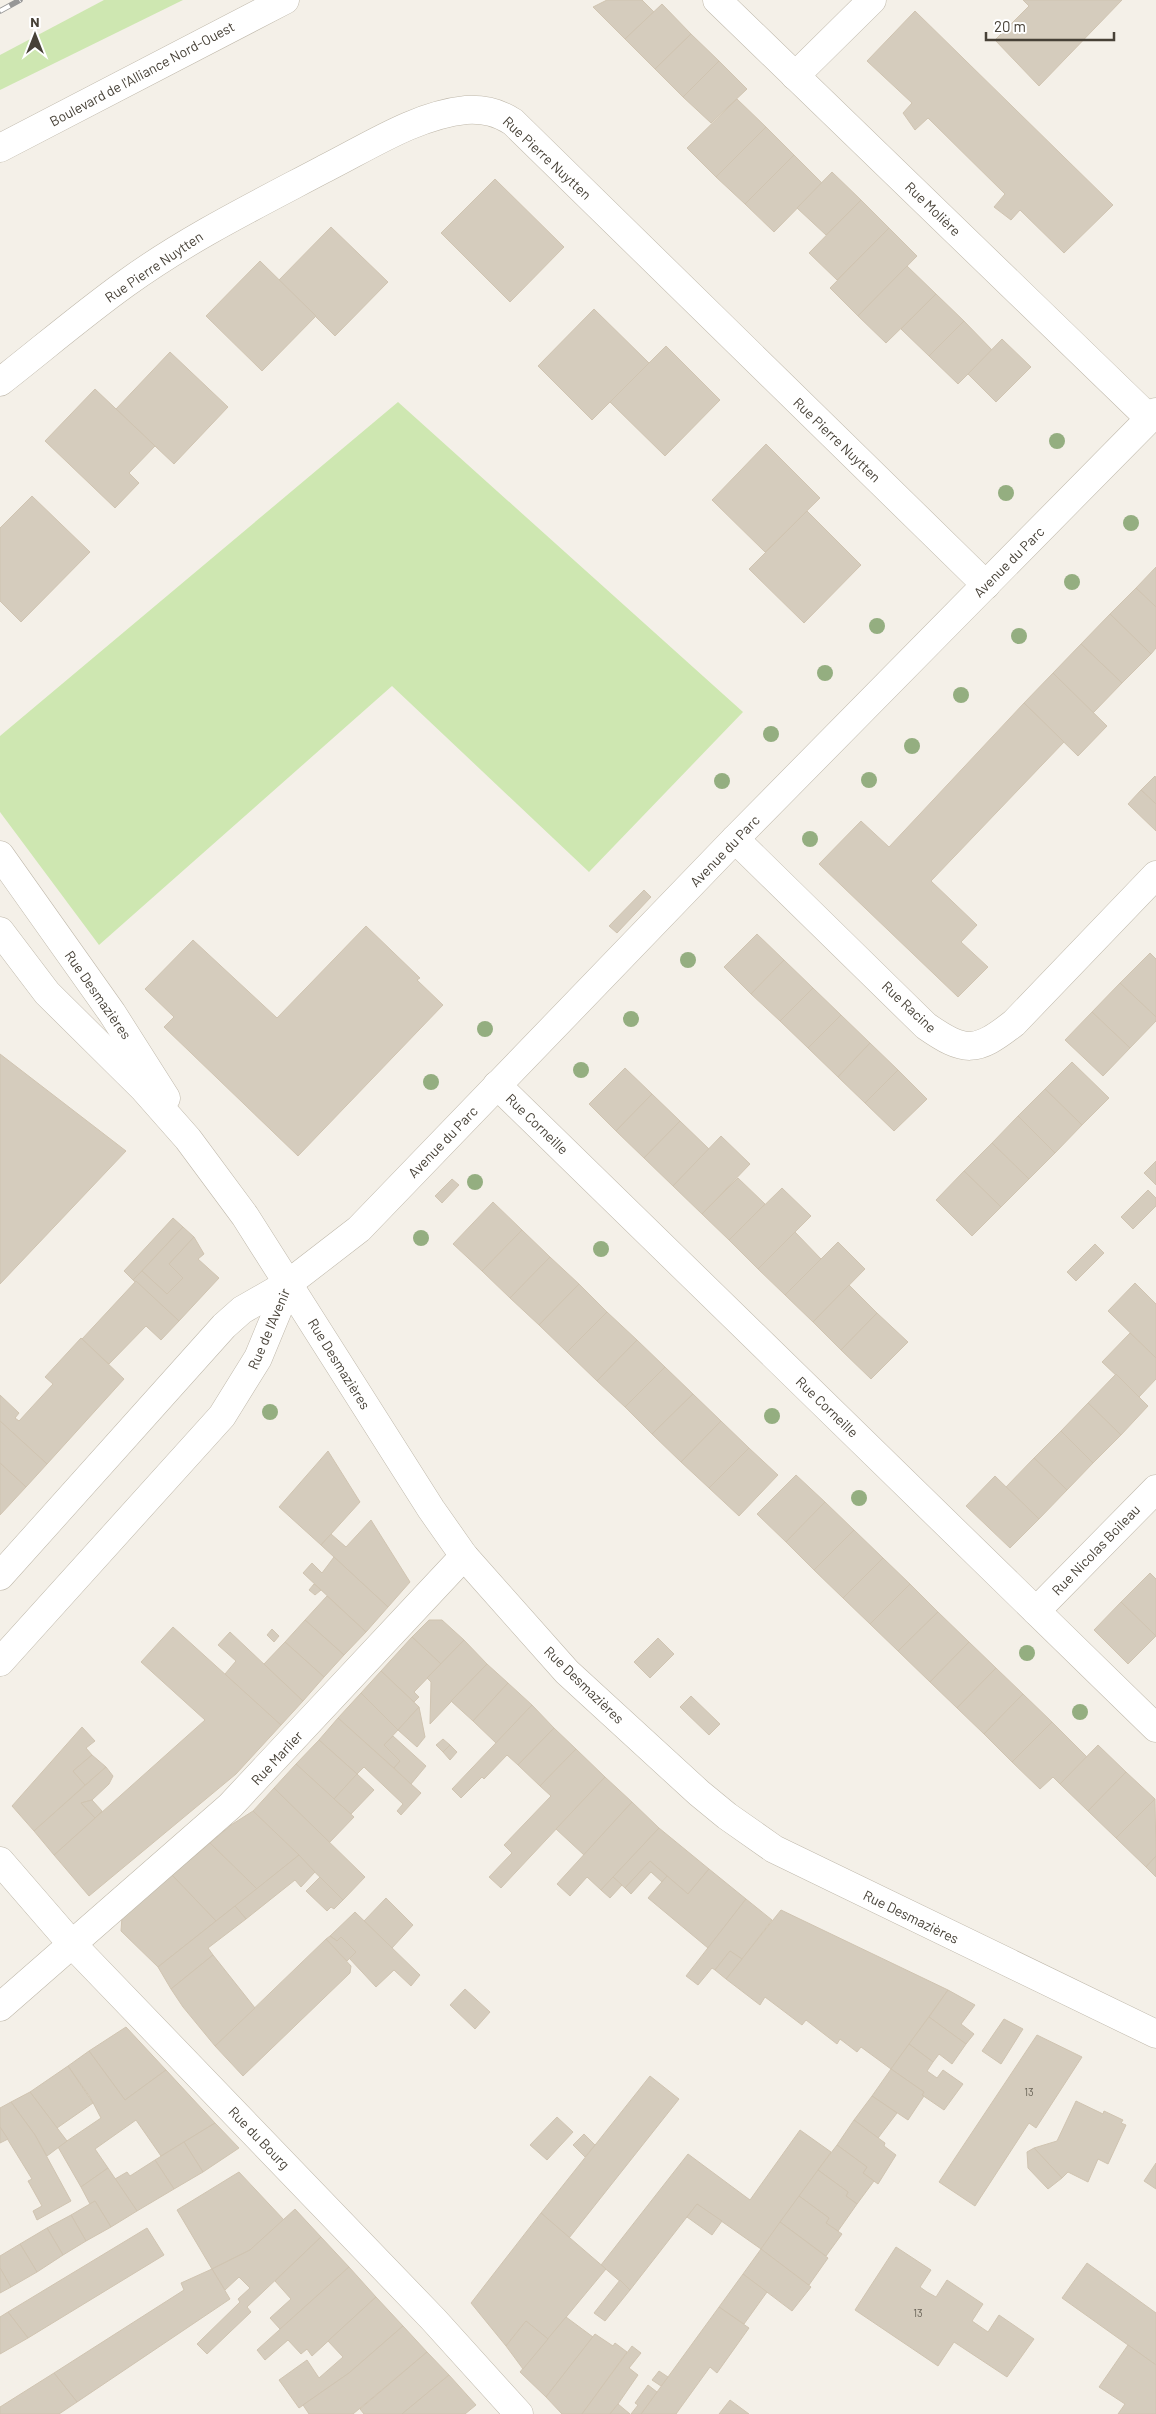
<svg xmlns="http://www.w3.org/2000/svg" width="1156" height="2414" viewBox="0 0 1156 2414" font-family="Barlow,sans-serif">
	<rect width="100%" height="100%" fill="#f4f0e8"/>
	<g fill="#cee7b1">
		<polygon points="104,0 183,0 0,90 0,55"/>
		<polygon points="398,402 743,712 589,872 392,686 99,945 0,812 0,736"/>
	</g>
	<g fill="#d5ccbd" stroke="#d0c4b1">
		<polygon points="607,0 642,0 654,12 625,39 593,7"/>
		<polygon points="1023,0 1122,0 1039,86 995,40 1029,6"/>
		<polygon points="662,4 691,34 655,69 625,39"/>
		<polygon points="915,11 1113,205 1064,253 1020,210 1011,220 994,207 1005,194 928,118 915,130 903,113 912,103 867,61"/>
		<polygon points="691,34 719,61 683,97 655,69"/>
		<polygon points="719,61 747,89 711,123 683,97"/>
		<polygon points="737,99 766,127 716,177 687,148"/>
		<polygon points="766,127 794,155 745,204 716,177"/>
		<polygon points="794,155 822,183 774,232 745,204"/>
		<polygon points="832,172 861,200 826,235 797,208"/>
		<polygon points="495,179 564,247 510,302 441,233"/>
		<polygon points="861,200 889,228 837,280 809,253"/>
		<polygon points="331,227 388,282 335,336 279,280"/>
		<polygon points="889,228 917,256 858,316 830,288"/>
		<polygon points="260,261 316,316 262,371 206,316"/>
		<polygon points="907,266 936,294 886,343 858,316"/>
		<polygon points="936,294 964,321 929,356 901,329"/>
		<polygon points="594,309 649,363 592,420 538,366"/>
		<polygon points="964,321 992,350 958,384 929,356"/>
		<polygon points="1002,339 1031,367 996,402 968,374"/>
		<polygon points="666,346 720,400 665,456 610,402"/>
		<polygon points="170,352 228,407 174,464 116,409"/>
		<polygon points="95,389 155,446 129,473 139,483 115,508 45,441"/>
		<polygon points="766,444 820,498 765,552 712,500"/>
		<polygon points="32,496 90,552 21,622 0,601 0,528"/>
		<polygon points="807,511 861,565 804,623 749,569"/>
		<polygon points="1156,567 1156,607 1136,588"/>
		<polygon points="1136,588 1156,607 1156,648 1151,654 1110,614"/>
		<polygon points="1110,614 1151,654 1122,683 1081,644"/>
		<polygon points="1081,644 1122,683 1093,713 1053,673"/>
		<polygon points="1053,673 1107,726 1078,756 1024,703"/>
		<polygon points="1024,703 1064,742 931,881 977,925 961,942 988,967 958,997 819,864 861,821 889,847"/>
		<polygon points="1155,776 1156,778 1156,804 1141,790"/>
		<polygon points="1141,790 1156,804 1156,831 1128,804"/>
		<polygon points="644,890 651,897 617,933 609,926"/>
		<polygon points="366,926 420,978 417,980 443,1005 298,1156 164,1027 174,1017 145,989 193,940 277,1018"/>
		<polygon points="757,934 784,960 751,994 724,967"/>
		<polygon points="1150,953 1156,959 1156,1017 1120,983"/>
		<polygon points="784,960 813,988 780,1021 751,994"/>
		<polygon points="1120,983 1156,1017 1156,1021 1130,1048 1092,1012"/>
		<polygon points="813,988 841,1015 808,1048 780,1021"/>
		<polygon points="1092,1012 1130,1048 1103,1076 1065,1040"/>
		<polygon points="841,1015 870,1043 838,1077 808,1048"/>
		<polygon points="870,1043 898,1070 865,1103 838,1077"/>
		<polygon points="0,1054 126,1151 0,1284"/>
		<polygon points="1072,1062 1109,1098 1082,1125 1045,1089"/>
		<polygon points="625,1068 652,1094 616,1131 589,1104"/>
		<polygon points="898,1070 927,1099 894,1131 865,1103"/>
		<polygon points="1045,1089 1082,1125 1055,1153 1018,1116"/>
		<polygon points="652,1094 680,1121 644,1158 616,1131"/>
		<polygon points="1018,1116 1055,1153 1029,1179 992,1143"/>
		<polygon points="680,1121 709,1149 673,1186 644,1158"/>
		<polygon points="721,1136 750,1164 702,1214 673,1186"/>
		<polygon points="992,1143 1029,1179 1001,1207 964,1171"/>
		<polygon points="1156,1161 1156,1185 1144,1173"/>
		<polygon points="964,1171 1001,1207 972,1236 936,1200"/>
		<polygon points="738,1178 765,1204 729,1240 702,1214"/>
		<polygon points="452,1179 459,1185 442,1203 435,1196"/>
		<polygon points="782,1188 811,1216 758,1269 729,1240"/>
		<polygon points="1148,1190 1156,1198 1156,1206 1133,1229 1121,1217"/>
		<polygon points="493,1202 522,1230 482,1271 453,1244"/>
		<polygon points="173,1218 183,1227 133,1280 124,1271"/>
		<polygon points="183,1227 194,1237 169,1264 183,1278 167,1294 142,1271"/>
		<polygon points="522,1230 550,1257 510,1298 482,1271"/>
		<polygon points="795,1232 821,1259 785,1295 758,1269"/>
		<polygon points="194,1237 204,1254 198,1259 219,1278 179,1321 133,1280 142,1271 167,1294 183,1278 169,1264"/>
		<polygon points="838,1242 865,1269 813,1322 785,1295"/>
		<polygon points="1095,1244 1104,1253 1076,1281 1067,1272"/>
		<polygon points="550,1257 579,1284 539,1325 510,1298"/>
		<polygon points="136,1281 179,1321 161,1340 146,1326 109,1364 82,1339"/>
		<polygon points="1135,1283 1156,1304 1156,1358 1108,1311"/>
		<polygon points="579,1284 607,1312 567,1352 539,1325"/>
		<polygon points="849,1285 877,1313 841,1350 813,1322"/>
		<polygon points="607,1312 637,1340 597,1381 567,1352"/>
		<polygon points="877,1313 908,1342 871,1379 841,1350"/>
		<polygon points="1130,1333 1156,1358 1156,1379 1139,1397 1102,1362"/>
		<polygon points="81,1338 124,1379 47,1464 0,1421 0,1395 19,1413 15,1418 19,1421 53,1384 45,1377"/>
		<polygon points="637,1340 665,1367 625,1407 597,1381"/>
		<polygon points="665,1367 693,1394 652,1434 625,1407"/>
		<polygon points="1116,1374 1148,1406 1121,1435 1088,1403"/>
		<polygon points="693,1394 721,1421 681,1462 652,1434"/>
		<polygon points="1088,1403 1121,1435 1093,1463 1061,1431"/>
		<polygon points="0,1421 47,1464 26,1487 0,1463"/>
		<polygon points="721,1421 749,1448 709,1488 681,1462"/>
		<polygon points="1061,1431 1093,1463 1067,1490 1034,1458"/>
		<polygon points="749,1448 778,1475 739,1516 709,1488"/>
		<polygon points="328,1451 360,1502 321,1545 279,1507"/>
		<polygon points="1034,1458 1067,1490 1039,1519 1006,1487"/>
		<polygon points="0,1463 26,1487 0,1515"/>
		<polygon points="796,1475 825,1502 786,1542 757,1514"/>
		<polygon points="995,1476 1039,1519 1010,1548 966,1506"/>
		<polygon points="825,1502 854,1530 814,1570 786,1542"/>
		<polygon points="371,1520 410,1582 388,1607 321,1545 331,1534 346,1547"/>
		<polygon points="854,1530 883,1558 843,1598 814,1570"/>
		<polygon points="334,1557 388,1607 366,1632 303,1573 312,1563 322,1573"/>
		<polygon points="883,1558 910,1584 870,1624 843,1598"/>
		<polygon points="1150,1573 1156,1579 1156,1636 1121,1602"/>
		<polygon points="314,1584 321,1590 315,1595 309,1590"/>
		<polygon points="910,1584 938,1612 898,1651 870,1624"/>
		<polygon points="327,1596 366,1632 344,1655 305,1620"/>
		<polygon points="1121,1602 1156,1636 1128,1664 1094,1630"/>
		<polygon points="938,1612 969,1642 930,1682 898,1651"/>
		<polygon points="305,1620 344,1655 324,1677 285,1642"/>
		<polygon points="429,1620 442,1620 464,1640 441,1664 412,1637"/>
		<polygon points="173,1627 281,1725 236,1774 89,1896 54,1855 205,1720 141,1662"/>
		<polygon points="272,1629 279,1636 274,1642 267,1635"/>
		<polygon points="230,1632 303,1701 281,1725 225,1674 236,1661 218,1645"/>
		<polygon points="412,1637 441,1664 414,1692 419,1697 414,1702 381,1671"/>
		<polygon points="658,1638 674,1654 650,1678 634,1662"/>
		<polygon points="464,1640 487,1664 430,1724 431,1682 427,1678"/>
		<polygon points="285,1642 324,1677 303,1701 264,1664"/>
		<polygon points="969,1642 996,1668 957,1708 930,1682"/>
		<polygon points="487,1664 508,1683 473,1721 451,1701"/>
		<polygon points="996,1668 1023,1694 984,1734 957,1708"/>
		<polygon points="381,1671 419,1707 398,1730 361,1693"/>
		<polygon points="508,1683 532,1705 496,1743 473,1721"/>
		<polygon points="361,1693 398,1730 384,1745 400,1761 394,1768 338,1718"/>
		<polygon points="1023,1694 1052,1722 1012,1762 984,1734"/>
		<polygon points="691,1696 720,1724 709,1735 680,1707"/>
		<polygon points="532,1705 554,1728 518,1765 507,1755 484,1779 482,1777 461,1798 452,1789"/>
		<polygon points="419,1707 425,1737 417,1747 398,1730"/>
		<polygon points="338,1718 421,1793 401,1815 397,1811 403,1804 364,1767 357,1774 319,1740"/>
		<polygon points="1052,1722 1087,1757 1060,1784 1053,1777 1040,1789 1012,1762"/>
		<polygon points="82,1727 95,1741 86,1748 92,1755 73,1771 85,1785 34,1831 12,1806"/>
		<polygon points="554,1728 576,1749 540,1786 518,1765"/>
		<polygon points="393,1736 426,1766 411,1784 394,1768 400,1761 384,1745"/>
		<polygon points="443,1739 450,1745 443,1752 436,1745"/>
		<polygon points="319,1740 357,1774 334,1799 296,1764"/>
		<polygon points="450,1745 457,1752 450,1760 443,1752"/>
		<polygon points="1098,1745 1126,1772 1088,1811 1060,1784"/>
		<polygon points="576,1749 605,1777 501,1888 489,1877 512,1853 504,1845 551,1796 540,1786"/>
		<polygon points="92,1755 106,1767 85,1785 73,1771"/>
		<polygon points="296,1764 354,1817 329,1843 274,1788"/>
		<polygon points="106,1767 113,1776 109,1784 92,1800 81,1803 95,1818 54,1855 34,1831"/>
		<polygon points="1126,1772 1155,1799 1116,1838 1088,1811"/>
		<polygon points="357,1774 374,1790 351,1814 334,1799"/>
		<polygon points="605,1777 632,1802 584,1855 556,1829"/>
		<polygon points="274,1788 365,1877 343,1900 253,1811"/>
		<polygon points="1155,1799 1156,1856 1146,1867 1116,1838"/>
		<polygon points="92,1800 102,1811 95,1818 81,1803"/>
		<polygon points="632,1802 659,1828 601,1890 587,1877 570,1896 557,1884"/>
		<polygon points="253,1811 299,1855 257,1889 210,1843 231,1825"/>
		<polygon points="659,1828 709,1869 688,1894 650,1861 625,1888 613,1877"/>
		<polygon points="210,1843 257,1889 216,1921 172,1875"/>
		<polygon points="299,1855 315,1872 301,1887 295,1880 246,1919 235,1906"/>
		<polygon points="1156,1856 1156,1877 1146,1867"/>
		<polygon points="650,1861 667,1876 662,1882 651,1872 631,1894 625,1888"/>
		<polygon points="709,1869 746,1899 708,1948 648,1898 667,1876 688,1894"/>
		<polygon points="172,1875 216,1921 158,1967 121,1931 122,1917"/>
		<polygon points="320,1877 343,1900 334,1909 331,1907 327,1911 306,1891"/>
		<polygon points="613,1877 622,1885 610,1898 601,1890"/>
		<polygon points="386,1898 413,1925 392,1948 364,1921"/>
		<polygon points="746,1899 772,1920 742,1959 730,1951 715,1970 712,1968 698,1985 686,1976"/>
		<polygon points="235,1906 246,1919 208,1948 213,1955 171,1989 158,1967"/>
		<polygon points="781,1910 948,1990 891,2069 861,2047 857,2052 840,2039 837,2044 806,2020 802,2025 765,1997 760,2005 726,1979"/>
		<polygon points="355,1912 420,1975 411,1986 394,1970 376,1987 349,1958 356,1952 341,1937 337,1941 330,1936"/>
		<polygon points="330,1936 337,1941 341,1937 356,1952 347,1961 326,1939"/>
		<polygon points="326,1939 351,1966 350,1973 243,2076 215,2046"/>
		<polygon points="730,1951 742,1959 726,1979 715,1970"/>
		<polygon points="213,1955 255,2008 215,2046 183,2007 171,1989"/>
		<polygon points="465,1989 490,2012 475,2029 450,2005"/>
		<polygon points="948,1990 975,2005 961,2024 974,2034 966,2044 929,2017"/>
		<polygon points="929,2017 966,2044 952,2064 939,2054 933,2062 909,2044"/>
		<polygon points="1004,2019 1023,2029 1001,2064 982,2051"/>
		<polygon points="126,2027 166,2070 125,2100 89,2051"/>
		<polygon points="1037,2035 1082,2057 1036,2128 1029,2123 975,2206 939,2182"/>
		<polygon points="909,2044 933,2062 927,2071 937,2078 943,2070 963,2084 944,2110 922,2095 924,2092 891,2069"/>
		<polygon points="89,2051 125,2100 166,2070 215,2123 161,2156 136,2120 95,2149 108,2168 81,2187 58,2147 101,2118 90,2097 68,2066"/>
		<polygon points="68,2066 93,2103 57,2128 30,2092"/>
		<polygon points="891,2069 924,2092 922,2095 924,2096 908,2120 872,2096"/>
		<polygon points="650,2076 679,2099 569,2238 541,2213"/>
		<polygon points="30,2092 67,2141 47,2156 35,2135 11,2102"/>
		<polygon points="872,2096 897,2113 878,2138 854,2120"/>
		<polygon points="1076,2101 1103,2114 1104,2111 1123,2120 1121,2123 1126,2125 1108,2164 1098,2159 1088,2182 1068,2172 1062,2178 1034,2148 1057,2141"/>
		<polygon points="11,2102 35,2135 71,2201 37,2220 33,2211 42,2206 28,2181 32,2179 0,2127 0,2108"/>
		<polygon points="557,2117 573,2132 547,2160 530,2145"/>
		<polygon points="854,2120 885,2143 884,2146 896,2155 878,2184 863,2173 867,2167 837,2145"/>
		<polygon points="215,2123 239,2148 203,2172 184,2142"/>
		<polygon points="0,2127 8,2139 0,2143"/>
		<polygon points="800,2130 831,2152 761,2249 697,2204 630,2290 601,2265 688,2154 750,2200"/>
		<polygon points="584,2134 595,2145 585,2157 573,2145"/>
		<polygon points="184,2142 203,2172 174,2189 155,2160"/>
		<polygon points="837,2145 867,2167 863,2173 874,2181 857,2204 846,2196 848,2192 818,2170"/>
		<polygon points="1034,2148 1062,2178 1048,2189 1028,2168 1027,2152"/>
		<polygon points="155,2160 174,2189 137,2211 115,2179 127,2172 130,2176"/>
		<polygon points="1156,2163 1156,2189 1144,2181"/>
		<polygon points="108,2168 137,2211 111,2227 95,2201 90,2204 81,2187"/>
		<polygon points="818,2170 848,2192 846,2196 857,2204 838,2231 826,2223 829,2218 799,2196"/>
		<polygon points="239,2172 284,2220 250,2250 212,2269 177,2210"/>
		<polygon points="799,2196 829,2218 826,2223 842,2234 826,2256 780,2222"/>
		<polygon points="95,2201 111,2227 86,2241 71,2215"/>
		<polygon points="697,2204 722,2221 712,2235 687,2217"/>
		<polygon points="295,2209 321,2237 247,2307 251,2312 207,2354 197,2344 240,2302 238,2299 250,2288 239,2277 225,2290 212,2269 250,2250"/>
		<polygon points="541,2213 606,2269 548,2339 526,2321 506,2346 471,2303"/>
		<polygon points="71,2215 86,2241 63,2255 47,2228"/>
		<polygon points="780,2222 828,2258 809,2285 761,2249"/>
		<polygon points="47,2228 63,2255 37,2272 20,2244"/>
		<polygon points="147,2228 164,2255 28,2338 8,2312"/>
		<polygon points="321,2237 349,2267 280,2329 270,2318 291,2299 275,2281"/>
		<polygon points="20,2244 37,2272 11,2287 0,2268 0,2256"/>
		<polygon points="896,2247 931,2270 920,2287 927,2292 936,2297 947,2280 983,2304 972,2321 988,2332 999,2315 1034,2339 1007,2377 954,2342 938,2366 855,2310"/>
		<polygon points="761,2249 811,2287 792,2311 743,2274"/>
		<polygon points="1087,2263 1156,2313 1156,2365 1062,2298"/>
		<polygon points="349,2267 376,2297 312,2356 307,2349 301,2354 288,2340 265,2360 257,2350"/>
		<polygon points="0,2268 11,2287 0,2293"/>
		<polygon points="212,2269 230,2299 77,2402 54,2373 184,2290 181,2283"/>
		<polygon points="743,2274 767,2292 744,2324 719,2307"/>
		<polygon points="620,2280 630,2290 605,2321 594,2313"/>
		<polygon points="376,2297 403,2326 349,2373 299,2408 279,2380 307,2360 319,2378 343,2357 328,2341"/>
		<polygon points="719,2307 749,2328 717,2373 710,2367 676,2414 641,2414"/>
		<polygon points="8,2312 28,2338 0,2354 0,2317"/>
		<polygon points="566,2317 593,2337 546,2397 520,2372"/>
		<polygon points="526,2321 548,2339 523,2369 506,2346"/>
		<polygon points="403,2326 427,2352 353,2414 309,2414 303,2405 349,2373"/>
		<polygon points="595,2334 613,2346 615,2343 627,2352 582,2414 562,2414 546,2397"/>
		<polygon points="1128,2345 1156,2365 1156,2414 1118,2414 1125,2404 1099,2387"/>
		<polygon points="632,2346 641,2353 629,2368 638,2375 618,2404 610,2414 582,2414"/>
		<polygon points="427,2352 449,2375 402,2414 364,2414 360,2409"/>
		<polygon points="659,2371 668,2377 661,2386 652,2380"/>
		<polygon points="54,2373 77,2402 59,2414 0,2414 0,2407"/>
		<polygon points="449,2375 476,2405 465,2414 402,2414"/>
		<polygon points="648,2385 657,2392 641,2414 631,2414 638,2405 635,2403"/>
		<polygon points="730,2400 749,2414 719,2414"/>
		<polygon points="618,2404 630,2414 610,2414"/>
	</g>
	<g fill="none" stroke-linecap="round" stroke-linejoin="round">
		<defs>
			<g id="minor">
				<polyline points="717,0 1150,419"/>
				<polyline points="795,76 872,0"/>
				<polyline points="0,148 285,0"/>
				<path d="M0 382C41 350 82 315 125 284 187 239 256 205 324 169 368 147 416 115 466 110 484 109 498 112 513 122L986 585"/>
				<path d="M735 839 926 1026C965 1053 976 1053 1014 1023L1156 875"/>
				<polyline points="0,855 112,1013 166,1098"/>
				<polyline points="0,931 47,993 143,1088 188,1139 245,1216 431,1509 464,1556 567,1672 699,1793 727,1816 774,1849 1156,2034"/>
				<polyline points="497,1085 1156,1728"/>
				<polyline points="0,1576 224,1326 242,1310 289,1283 359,1229 735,839 1156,412"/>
				<polyline points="1036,1611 1156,1489"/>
				<polyline points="0,1662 222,1416 258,1358 289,1283"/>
				<polyline points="0,1861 71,1943 433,2319 519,2414"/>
				<polyline points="0,2007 230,1806 464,1556"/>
			</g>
		</defs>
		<use href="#minor" stroke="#bfb8aa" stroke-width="29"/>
		<use href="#minor" stroke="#fff" stroke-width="28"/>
		<defs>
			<polyline id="rail" points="0,11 20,0"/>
		</defs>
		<use href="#rail" stroke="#979797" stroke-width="5.5"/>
		<use href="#rail" stroke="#fff" stroke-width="4" stroke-dasharray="11" stroke-linecap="butt"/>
	</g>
	<g fill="#94ae80">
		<circle cx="1057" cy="441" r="8"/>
		<circle cx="1006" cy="493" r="8"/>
		<circle cx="1131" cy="523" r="8"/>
		<circle cx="1072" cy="582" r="8"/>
		<circle cx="877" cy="626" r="8"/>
		<circle cx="1019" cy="636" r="8"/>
		<circle cx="825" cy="673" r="8"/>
		<circle cx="961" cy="695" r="8"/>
		<circle cx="771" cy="734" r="8"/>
		<circle cx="912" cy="746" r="8"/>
		<circle cx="869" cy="780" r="8"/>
		<circle cx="722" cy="781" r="8"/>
		<circle cx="810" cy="839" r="8"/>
		<circle cx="688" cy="960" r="8"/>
		<circle cx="631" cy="1019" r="8"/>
		<circle cx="485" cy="1029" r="8"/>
		<circle cx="581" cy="1070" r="8"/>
		<circle cx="431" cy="1082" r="8"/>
		<circle cx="475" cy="1182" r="8"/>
		<circle cx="421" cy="1238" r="8"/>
		<circle cx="601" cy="1249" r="8"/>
		<circle cx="270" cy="1412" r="8"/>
		<circle cx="772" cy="1416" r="8"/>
		<circle cx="859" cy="1498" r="8"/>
		<circle cx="1027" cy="1653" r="8"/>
		<circle cx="1080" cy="1712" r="8"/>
	</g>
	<g text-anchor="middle" stroke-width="4.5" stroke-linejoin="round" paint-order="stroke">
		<g font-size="11" fill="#6a6458">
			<text x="1029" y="2096">13</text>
			<text x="918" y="2317">13</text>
		</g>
		<g font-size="14" fill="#474137" stroke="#fff">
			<text transform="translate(142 74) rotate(-28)" y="5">Boulevard de l'Alliance Nord-Ouest</text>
			<text transform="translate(547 158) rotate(43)" y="5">Rue Pierre Nuytten</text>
			<text transform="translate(933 209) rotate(44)" y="5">Rue Molière</text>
			<text transform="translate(154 267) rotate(-34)" y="5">Rue Pierre Nuytten</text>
			<text transform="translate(837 440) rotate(44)" y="5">Rue Pierre Nuytten</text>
			<text transform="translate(1009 562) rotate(-45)" y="5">Avenue du Parc</text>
			<text transform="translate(725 851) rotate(-46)" y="5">Avenue du Parc</text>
			<text transform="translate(98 995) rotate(55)" y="5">Rue Desmazières</text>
			<text transform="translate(909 1007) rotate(43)" y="5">Rue Racine</text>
			<text transform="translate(537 1124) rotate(44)" y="5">Rue Corneille</text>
			<text transform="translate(443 1142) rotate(-46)" y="5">Avenue du Parc</text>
			<text transform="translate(269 1329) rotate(-67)" y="5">Rue de l'Avenir</text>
			<text transform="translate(339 1364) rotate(58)" y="5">Rue Desmazières</text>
			<text transform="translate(827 1407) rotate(44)" y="5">Rue Corneille</text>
			<text transform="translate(1096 1550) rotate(-46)" y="5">Rue Nicolas Boileau</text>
			<text transform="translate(584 1685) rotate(44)" y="5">Rue Desmazières</text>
			<text transform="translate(277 1758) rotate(-47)" y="5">Rue Marlier</text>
			<text transform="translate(911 1917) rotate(26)" y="5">Rue Desmazières</text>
			<text transform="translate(259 2138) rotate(46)" y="5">Rue du Bourg</text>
		</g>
	</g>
	<g transform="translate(35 35)" stroke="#ffffff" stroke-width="4" paint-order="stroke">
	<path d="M0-4L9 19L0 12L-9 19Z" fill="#474137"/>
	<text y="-8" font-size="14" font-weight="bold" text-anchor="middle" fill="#474137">N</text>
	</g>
	<path d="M986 32v8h128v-8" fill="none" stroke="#474137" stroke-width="2.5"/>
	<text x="994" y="32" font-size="15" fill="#474137" stroke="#ffffff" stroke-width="4" paint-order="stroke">20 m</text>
</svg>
